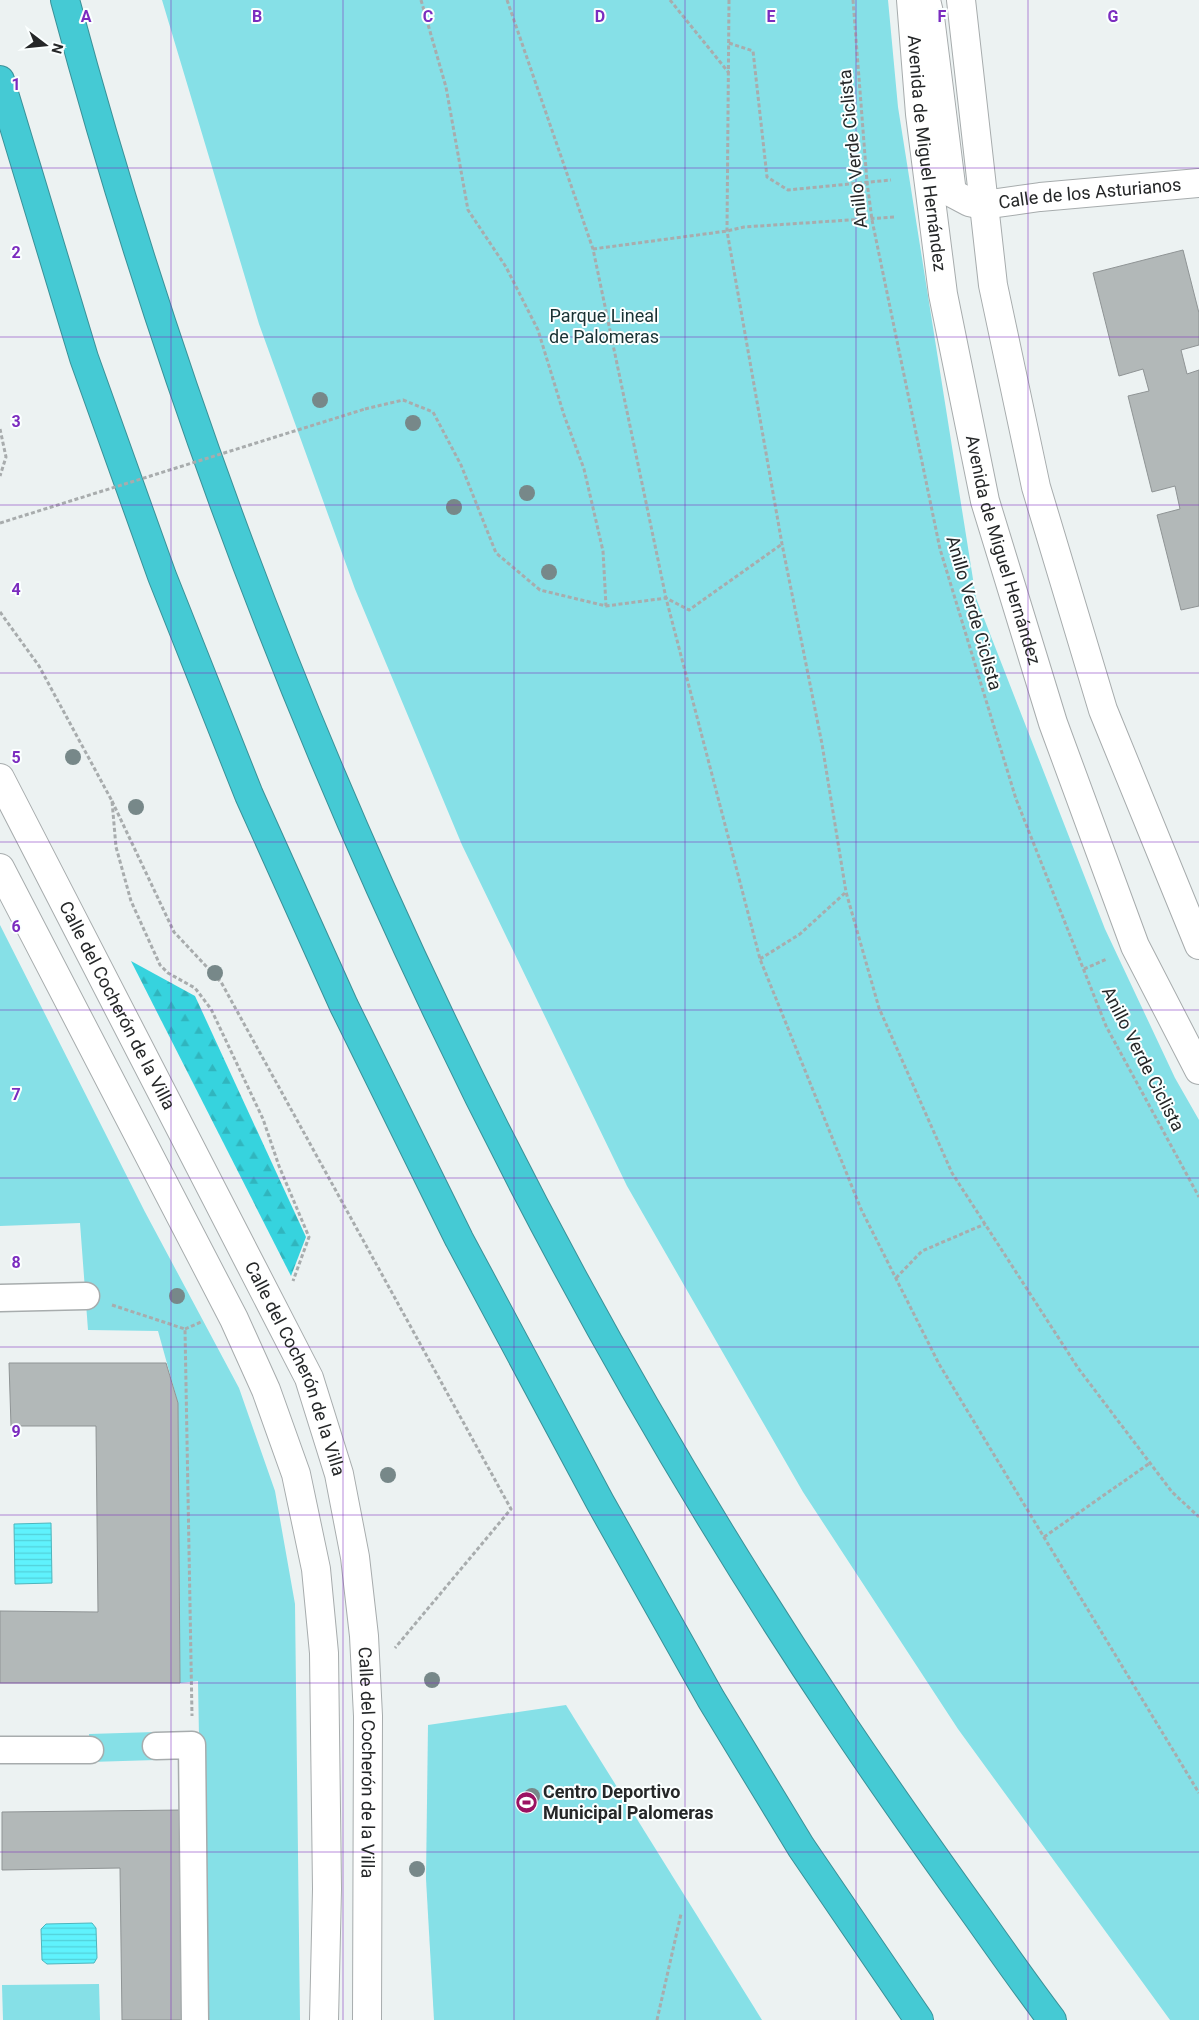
<svg xmlns="http://www.w3.org/2000/svg" width="1199" height="2020" viewBox="0 0 1199 2020" font-family="Roboto,sans-serif">
	<defs>
		<pattern id="forest-firs" width="22" height="20" patternUnits="userSpaceOnUse" patternTransform="scale(1.25)"><rect width="22" height="20" fill="#36d3de"/><path d="M5 1l3.5 6h-7zM16 11l3.5 6h-7z" fill="#30b5be"/></pattern>
		<pattern id="water-rules" width="6" height="5" patternUnits="userSpaceOnUse" patternTransform="scale(1.25)"><rect width="6" height="5" fill="#5ff2fd"/><path d="M0 2.5h6" fill="none" stroke="#52d0d9"/></pattern>
	</defs>
	<rect width="100%" height="100%" fill="#ecf2f2"/>
	<g fill="#86e0e7">
		<polygon points="162,0 888,0 898,107 976,598 1105,929 1175,1078 1199,1120 1199,2020 1170,2020 958,1729 803,1492 627,1186 462,845 355,589 259,324"/>
		<polygon points="0,925 145,1212 239,1388 275,1491 295,1604 300,2020 204,2020 198,1681 180,1683 178,1403 158,1331 88,1330 80,1223 0,1226"/>
		<polygon points="566,1705 762,2020 434,2020 426,1879 428,1725"/>
		<polygon points="155,1732 156,1760 90,1762 89,1734"/>
		<polygon points="99,1984 100,2020 3,2020 2,1985"/>
	</g>
	<polygon fill="url(#forest-firs)" points="131,961 195,996 306,1237 291,1276"/>
	<g fill="url(#water-rules)" stroke="#4eb5bd">
		<polygon points="51,1523 52,1583 15,1584 14,1524"/>
		<polygon points="92,1923 96,1928 97,1958 94,1963 47,1964 42,1960 41,1929 46,1924"/>
	</g>
	<g fill="#b2b8b8" stroke="#8f9495">
		<polygon points="1183,250 1199,313 1199,345 1181,350 1187,374 1199,370 1199,606 1181,610 1157,515 1180,509 1175,486 1152,492 1128,396 1149,391 1143,369 1119,376 1093,273"/>
		<polygon points="9,1363 166,1363 178,1403 180,1683 0,1683 0,1611 98,1612 96,1426 11,1426"/>
		<polygon points="183,1810 187,2020 122,2020 120,1868 2,1870 2,1812"/>
	</g>
	<g fill="none" stroke-linecap="round" stroke-linejoin="round">
		<defs>
			<g id="pedestrian">
				<polyline points="0,1298 86,1296"/>
				<polyline points="156,1746 192,1745 195,2020"/>
				<polyline points="0,1750 90,1750"/>
			</g>
			<g id="minor">
				<path id="s1" d="M926 0 930 17 952 193 969 202 983 205 1040 197 1199 183"/>
			</g>
			<g id="tertiary">
				<path id="s2" d="M911 0 920 114 943 294 985 501 1053 723 1135 946 1199 1070"/>
				<polyline points="961,0 993,285 1036,487 1103,710 1199,945"/>
				<path id="s3" d="M0 778 309 1378 339 1474 355 1557 364 1636 368 1716 367 2020"/>
				<polyline points="0,868 234,1319 266,1390 296,1474 316,1569 324,1653 327,1889 324,2020"/>
			</g>
			<g id="motorway">
				<path d="M65 0C228 607 486 1190 836 1714 882 1783 930 1851 979 1919 1003 1953 1027 1987 1052 2020"/>
				<polyline points="0,80 84,358 162,576 249,795 344,1006 459,1239 600,1502 711,1699 801,1847 919,2020"/>
			</g>
		</defs>
		<use href="#pedestrian" stroke="#a7acad" stroke-width="29"/>
		<use href="#minor" stroke="#a7acad" stroke-width="30"/>
		<use href="#tertiary" stroke="#a7acad" stroke-width="30"/>
		<use href="#motorway" stroke="#3a9198" stroke-width="30"/>
		<g stroke="#a8acad" stroke-width="3" stroke-dasharray="4 2.5" stroke-linecap="butt">
			<polyline points="421,0 446,87 468,210 506,267 538,330 564,415 584,469 603,551 606,606"/>
			<polyline points="507,0 593,249 666,598 760,959 861,1209 939,1364 1199,1793"/>
			<polyline points="670,0 729,73"/>
			<polyline points="729,0 727,231 782,544 822,744 846,892 879,1008 952,1173 1078,1368 1172,1492 1199,1517"/>
			<polyline points="853,0 867,182 872,220 940,549 1016,799 1106,1026 1199,1197"/>
			<polyline points="729,43 753,51 767,177 788,190 891,180"/>
			<polyline points="593,249 727,231 744,227 895,217"/>
			<polyline points="365,409 403,400 433,412 461,465 496,553 540,590 606,606 666,598 689,610 782,544"/>
			<polyline points="0,429 6,457 0,476"/>
			<polyline points="0,612 39,666 112,801 116,847 131,901 160,965 168,973 195,988 211,1009 263,1119 279,1166 309,1237 293,1281"/>
			<polyline points="112,801 174,932 221,982 511,1509 395,1648"/>
			<polyline points="760,959 800,934 846,892"/>
			<polyline points="1084,969 1107,959"/>
			<polyline points="896,1278 922,1251 985,1224"/>
			<polyline points="112,1305 185,1329 192,1716"/>
			<polyline points="185,1329 201,1322"/>
			<polyline points="1044,1537 1150,1463"/>
			<polyline points="657,2020 681,1914"/>
		</g>
		<use href="#pedestrian" stroke="#fff" stroke-width="26"/>
		<use href="#minor" stroke="#fff" stroke-width="28"/>
		<use href="#tertiary" stroke="#fff" stroke-width="28"/>
		<use href="#motorway" stroke="#45cad4" stroke-width="28"/>
		<polyline stroke="#a8acad" stroke-width="3" stroke-dasharray="4 2.5" stroke-linecap="butt" points="0,523 365,409"/>
	</g>
	<g fill="#778889">
		<circle cx="320" cy="400" r="8"/>
		<circle cx="413" cy="423" r="8"/>
		<circle cx="527" cy="493" r="8"/>
		<circle cx="454" cy="507" r="8"/>
		<circle cx="549" cy="572" r="8"/>
		<circle cx="73" cy="757" r="8"/>
		<circle cx="136" cy="807" r="8"/>
		<circle cx="215" cy="973" r="8"/>
		<circle cx="177" cy="1296" r="8"/>
		<circle cx="388" cy="1475" r="8"/>
		<circle cx="432" cy="1680" r="8"/>
		<circle cx="532" cy="1796" r="8"/>
		<circle cx="417" cy="1869" r="8"/>
	</g>
	<path fill="none" stroke="#7b2cbf" stroke-width="1" stroke-opacity="0.55" d="M171 0V2020M343 0V2020M514 0V2020M685 0V2020M856 0V2020M1028 0V2020M0 168H1199M0 337H1199M0 505H1199M0 673H1199M0 842H1199M0 1010H1199M0 1178H1199M0 1347H1199M0 1515H1199M0 1683H1199M0 1852H1199"/>
	<defs>
		<symbol id="stadium-disc" viewBox="-11 -11 22 22"><circle r="9.5" fill="#9b1262" stroke="#fbffff"/><path d="M0-5a6.5 5 0 1 0 0 10a6.5 5 0 1 0 0-10ZM-3.5-1.8h7v3.6h-7Z" fill="#fff"/></symbol>
	</defs>
	<g fill-rule="evenodd">
		<use href="#stadium-disc" x="514" y="1790" width="25" height="25"/>
	</g>
	<g text-anchor="middle" stroke-width="4" stroke-linejoin="round" paint-order="stroke">
		<g font-size="18" fill="#252728" stroke="#fbffff">
			<text transform="translate(853 149) rotate(-96)" y="6">Anillo Verde Ciclista</text>
			<text dy="6" stroke="none"><textPath href="#s2" startOffset="154">Avenida de Miguel Hernández</textPath></text>
			<text dy="6" stroke="none"><textPath href="#s1" startOffset="336">Calle de los Asturianos</textPath></text>
			<text dy="6" stroke="none"><textPath href="#s2" startOffset="559">Avenida de Miguel Hernández</textPath></text>
			<text transform="translate(974 613) rotate(74)" y="6">Anillo Verde Ciclista</text>
			<text dy="6" stroke="none"><textPath href="#s3" startOffset="256">Calle del Cocherón de la Villa</textPath></text>
			<text transform="translate(1143 1059) rotate(63)" y="6">Anillo Verde Ciclista</text>
			<text dy="6" stroke="none"><textPath href="#s3" startOffset="661">Calle del Cocherón de la Villa</textPath></text>
			<text dy="6" stroke="none"><textPath href="#s3" startOffset="1066">Calle del Cocherón de la Villa</textPath></text>
		</g>
		<g font-size="18" fill="#183133" stroke="#fbffff">
			<text x="604" y="322">Parque Lineal<tspan x="604" dy="21">de Palomeras</tspan></text>
		</g>
		<g font-size="18" font-weight="bold" fill="#252728" stroke="#fbffff" text-anchor="start">
			<text x="543" y="1798">Centro Deportivo<tspan x="543" dy="21">Municipal Palomeras</tspan></text>
		</g>
	</g>
	<g font-size="16" text-anchor="middle" font-weight="bold" fill="#7b2cbf" stroke="#fbffff" stroke-width="4" stroke-linejoin="round" paint-order="stroke">
		<text x="86" y="22">A</text>
		<text x="257" y="22">B</text>
		<text x="428" y="22">C</text>
		<text x="600" y="22">D</text>
		<text x="771" y="22">E</text>
		<text x="942" y="22">F</text>
		<text x="1113" y="22">G</text>
		<text x="16" y="90">1</text>
		<text x="16" y="258">2</text>
		<text x="16" y="427">3</text>
		<text x="16" y="595">4</text>
		<text x="16" y="763">5</text>
		<text x="16" y="932">6</text>
		<text x="16" y="1100">7</text>
		<text x="16" y="1268">8</text>
		<text x="16" y="1437">9</text>
	</g>
	<g transform="translate(45 45) rotate(106)" stroke="#fbffff" stroke-width="4" paint-order="stroke">
	<path d="M0-4L9 19L0 12L-9 19Z" fill="#252728"/>
	<text y="-8" font-size="14" font-weight="bold" text-anchor="middle" fill="#252728">N</text>
	</g>
</svg>
